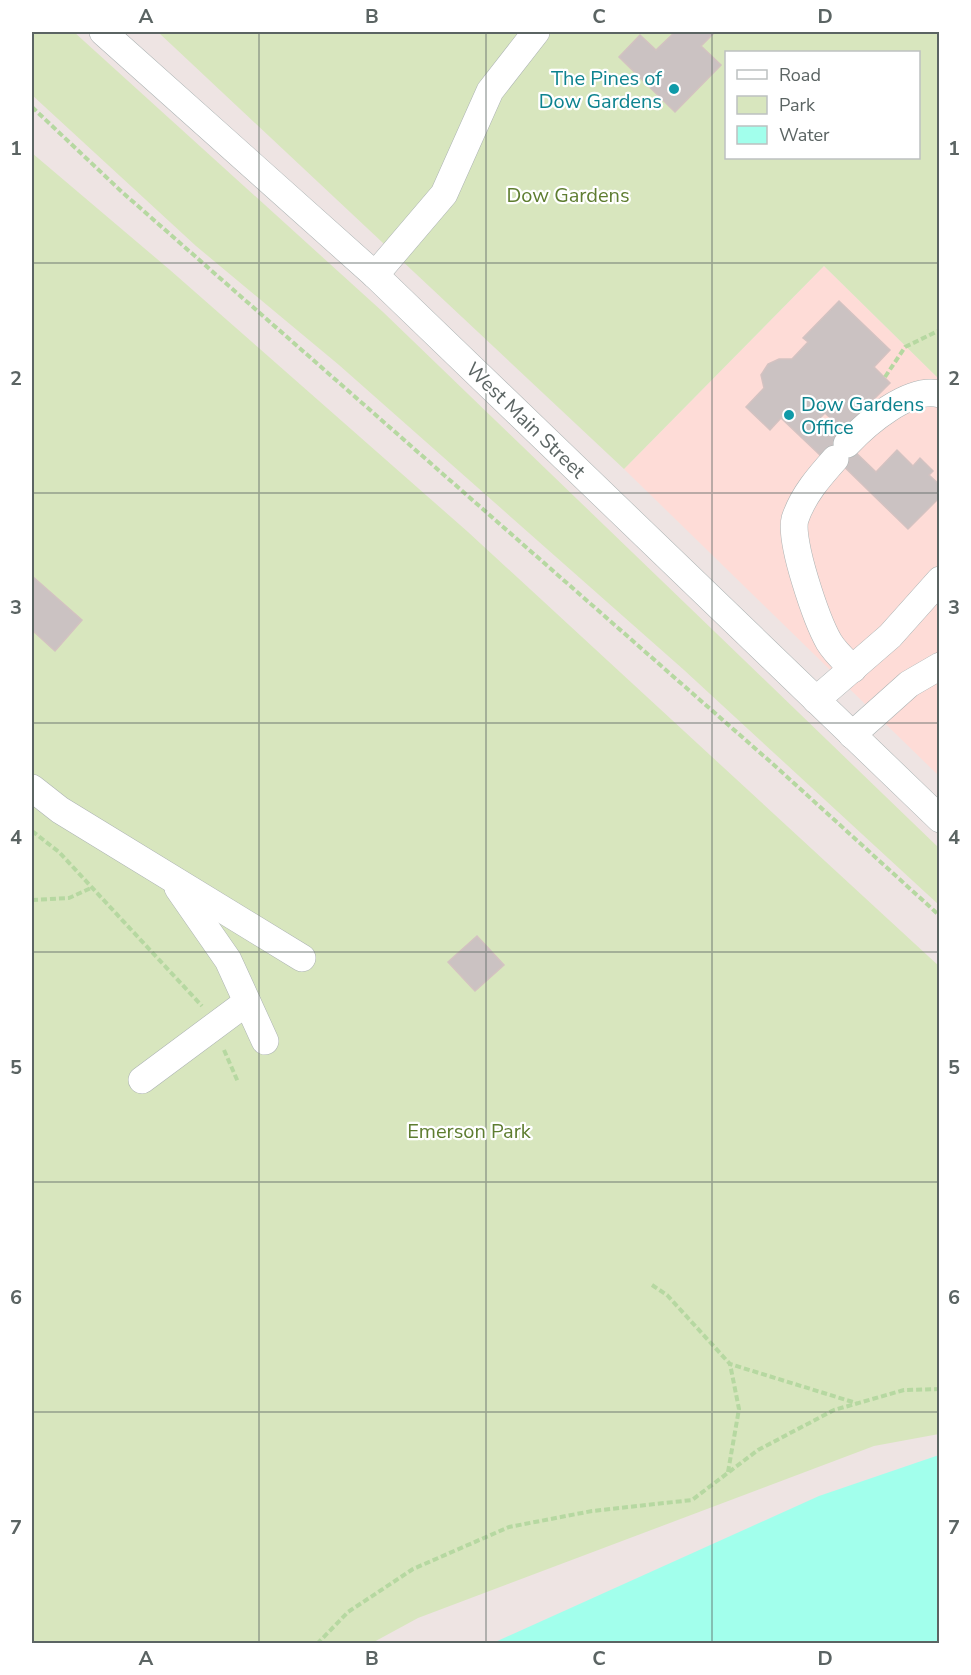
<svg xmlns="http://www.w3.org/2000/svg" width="971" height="1675" viewBox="0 0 971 1675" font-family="'Nunito Sans',sans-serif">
	<rect width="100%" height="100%" fill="#eee4e3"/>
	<polygon fill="#fedcd7" points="824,266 939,379 939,776 624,469"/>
	<g fill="#d8e6be" fill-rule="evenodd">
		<polygon points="32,32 74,32 383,312 939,848 939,905 684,670 339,365 196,246 32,95"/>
		<path d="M158 32H939V379L824 266 624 469ZM726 52H918V158H726Z"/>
		<polygon points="32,153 170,270 468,532 940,967 939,1434 874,1446 418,1618 372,1643 32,1643"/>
	</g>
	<polygon fill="#a2ffec" points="939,1455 939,1643 493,1643 819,1496"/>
	<g fill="#cbc2c2" stroke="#d3c2c1" stroke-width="1.5">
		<polygon points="675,32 715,32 701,46 721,65 675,112 619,57 640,35 656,50"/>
		<polygon points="839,301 890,350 874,367 890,383 843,430 825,413 820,418 876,472 897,450 913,466 920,458 933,471 929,475 940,485 940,497 908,529 828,451 822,457 781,418 770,430 746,407 764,388 761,375 768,364 779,359 792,359 808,342 803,338"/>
		<polygon points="32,576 82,620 55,651 32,630"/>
		<polygon points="477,936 504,965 475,991 448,962"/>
	</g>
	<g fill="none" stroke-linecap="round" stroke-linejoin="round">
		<defs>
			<g id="minor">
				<polyline points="103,32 375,275 940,819"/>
				<polyline points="375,275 444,194 490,91 536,32"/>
				<path d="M847 444C866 424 909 386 940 394"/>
				<path d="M835 459C819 477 803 495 795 519 789 541 817 621 829 642 835 652 845 661 853 669"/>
				<polyline points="816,700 890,636 940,580"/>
				<polyline points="852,735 909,684 940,666"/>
				<polyline points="32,788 60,810 302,958"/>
				<polyline points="178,888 228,960 265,1041"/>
				<polyline points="142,1080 247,1002"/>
			</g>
		</defs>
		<use href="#minor" stroke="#acb3b3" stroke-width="28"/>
		<g stroke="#b6d8a1" stroke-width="4" stroke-dasharray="6 3" stroke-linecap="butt">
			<polyline points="32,107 122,192 774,765 940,916"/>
			<polyline points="885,377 905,347 940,330"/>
			<polyline points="32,831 59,852 202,1006"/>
			<polyline points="32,900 69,898 91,888"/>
			<polyline points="224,1050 238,1082"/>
			<polyline points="652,1285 667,1295 730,1364 856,1403"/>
			<polyline points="728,1472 739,1409 730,1364"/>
			<polyline points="317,1644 348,1612 413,1569 509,1527 592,1511 692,1500 758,1450 834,1410 904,1390 940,1389"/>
		</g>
		<use href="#minor" stroke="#fff" stroke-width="27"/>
	</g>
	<path fill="none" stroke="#5b6463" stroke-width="1.5" stroke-opacity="0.55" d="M259 32V1644M486 32V1644M712 32V1644M32 263H940M32 493H940M32 723H940M32 952H940M32 1182H940M32 1412H940"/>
	<g fill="#0f9aa8" stroke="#fff" stroke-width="2">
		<circle cx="674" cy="89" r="6"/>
		<circle cx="789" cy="415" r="6"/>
	</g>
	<g text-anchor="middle" stroke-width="4.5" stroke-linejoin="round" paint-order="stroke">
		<g font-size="20" fill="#0d838f" stroke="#fff" text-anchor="end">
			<text x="662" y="85">The Pines of<tspan x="662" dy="23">Dow Gardens</tspan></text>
			<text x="801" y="411" text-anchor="start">Dow Gardens<tspan x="801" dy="23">Office</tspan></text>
		</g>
		<g font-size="20" fill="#5e7d30" stroke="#fff">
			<text x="568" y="202">Dow Gardens</text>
			<text x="469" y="1138">Emerson Park</text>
		</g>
		<g font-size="20" fill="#5b6463" stroke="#fff">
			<text transform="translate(526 420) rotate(44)" y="7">West Main Street</text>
		</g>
	</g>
	<rect width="971" height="1675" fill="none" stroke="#ffffff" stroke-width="66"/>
	<rect x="725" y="51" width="195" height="108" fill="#ffffff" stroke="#bdc1c1" stroke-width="1.5"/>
	<rect x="737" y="70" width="30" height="9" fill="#ffffff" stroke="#bdc1c1" stroke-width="1.5"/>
	<text x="779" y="81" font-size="18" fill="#5b6463">Road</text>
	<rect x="737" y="96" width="30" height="18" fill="#d8e6be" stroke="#bdc1c1" stroke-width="1.5"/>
	<text x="779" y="111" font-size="18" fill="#5b6463">Park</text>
	<rect x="737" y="126" width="30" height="18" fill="#a2ffec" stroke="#bdc1c1" stroke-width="1.5"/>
	<text x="779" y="141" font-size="18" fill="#5b6463">Water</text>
	<rect x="33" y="33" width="905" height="1609" fill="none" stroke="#5b6463" stroke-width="2"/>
	<g font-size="20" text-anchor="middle" font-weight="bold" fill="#5b6463">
		<text x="146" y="23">A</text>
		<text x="372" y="23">B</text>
		<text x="599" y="23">C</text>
		<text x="825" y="23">D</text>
		<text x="16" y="155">1</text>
		<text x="954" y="155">1</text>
		<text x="16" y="385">2</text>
		<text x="954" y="385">2</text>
		<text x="16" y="614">3</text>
		<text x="954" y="614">3</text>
		<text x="16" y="844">4</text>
		<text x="954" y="844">4</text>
		<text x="16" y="1074">5</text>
		<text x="954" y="1074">5</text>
		<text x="16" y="1304">6</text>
		<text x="954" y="1304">6</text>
		<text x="16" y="1534">7</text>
		<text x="954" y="1534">7</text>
		<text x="146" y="1665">A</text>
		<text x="372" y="1665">B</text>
		<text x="599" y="1665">C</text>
		<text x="825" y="1665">D</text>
	</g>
</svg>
